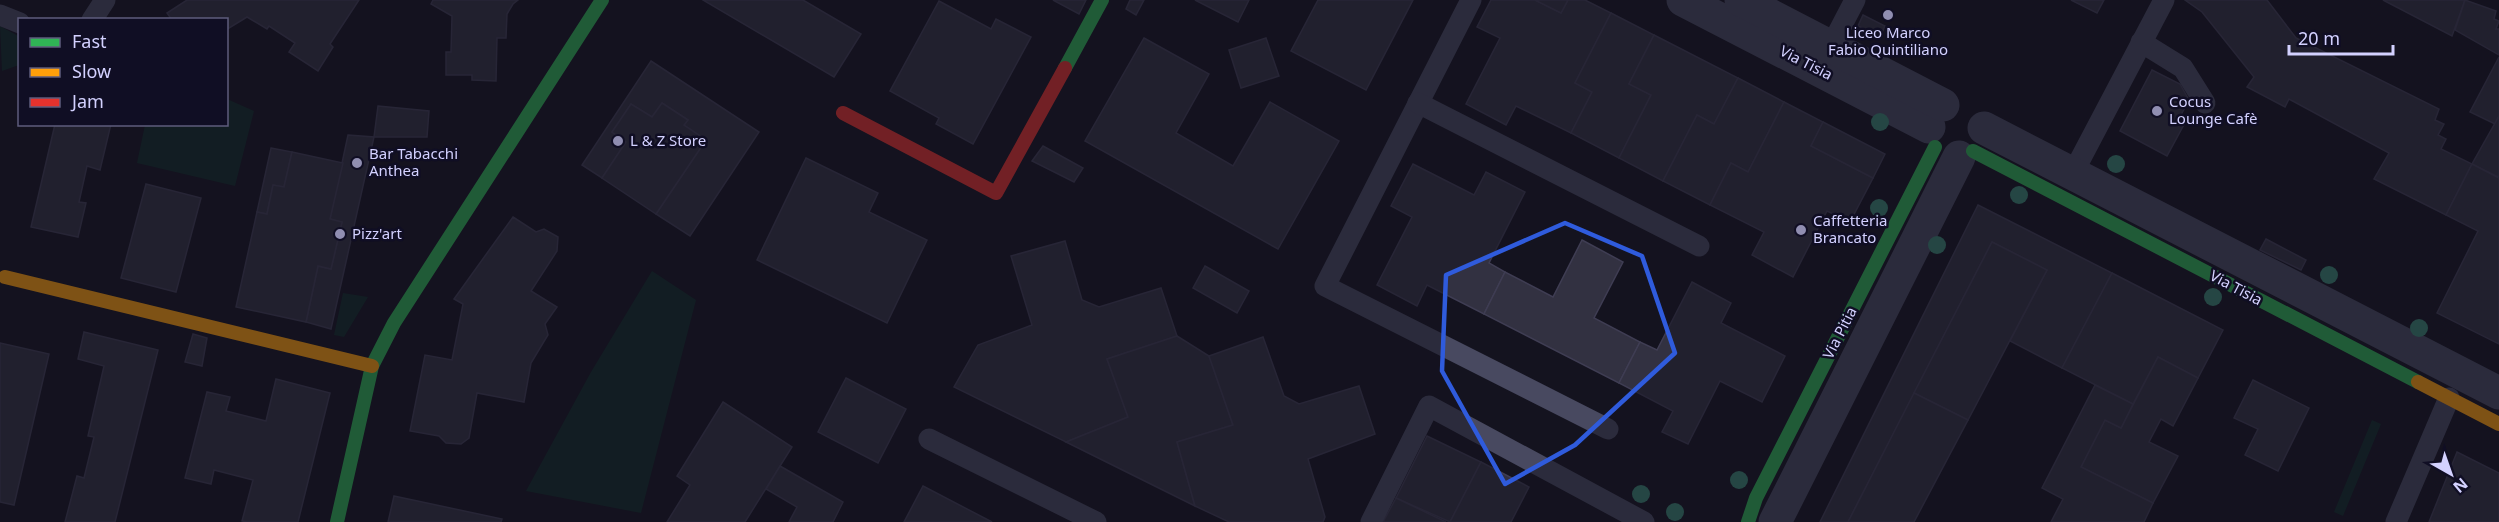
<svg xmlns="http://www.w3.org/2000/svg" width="2499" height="522" viewBox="0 0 2499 522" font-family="'Noto Sans',sans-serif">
	<rect width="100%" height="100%" fill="#14131f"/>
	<g fill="#112b29">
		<polygon points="0,26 20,37 19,65 2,71"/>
		<polygon points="227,99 254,111 235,186 137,163 145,125 226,124"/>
		<polygon points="652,271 696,300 641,513 526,491 591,372"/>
		<polygon points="343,293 368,297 344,337 334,335"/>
		<polygon points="2372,420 2381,424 2343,516 2334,512"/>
	</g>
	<g fill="#323141" stroke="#3f3d53" stroke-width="1.5">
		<polygon points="187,0 359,0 330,44 333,47 318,71 289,52 295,43 269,26 267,29 247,17 226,30 226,20 172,20 167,13"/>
		<polygon points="433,0 518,0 513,4 507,14 506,38 497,38 496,81 472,80 472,75 446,75 446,52 451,52 452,16 431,4"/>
		<polygon points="703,0 803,0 861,34 834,77"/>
		<polygon points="1053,0 1086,0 1079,14"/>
		<polygon points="1130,0 1144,0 1136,15 1126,9"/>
		<polygon points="1195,0 1249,0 1238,22"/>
		<polygon points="1318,0 1413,0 1366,90 1291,51"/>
		<polygon points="1491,0 1535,0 1561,13 1568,0 1585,0 1611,13 1575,83 1592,92 1571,133 1516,106 1506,125 1466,104 1500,38 1477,27"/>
		<polygon points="1535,0 1568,0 1561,13"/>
		<polygon points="2071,0 2104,0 2097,13"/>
		<polygon points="2185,0 2267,0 2296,38 2439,109 2435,120 2444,124 2438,135 2446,139 2441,149 2472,164 2446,215 2374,179 2389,153 2289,99 2285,107 2247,87 2254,77 2202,12"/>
		<polygon points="2383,0 2465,0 2452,36"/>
		<polygon points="2465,0 2496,11 2494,19 2499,21 2496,29 2499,29 2499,55 2455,30"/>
		<polygon points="939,1 991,29 996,19 1031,37 973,144 936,124 939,118 890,91"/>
		<polygon points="1611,13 1654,35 1629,84 1651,95 1619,158 1571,133 1592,92 1575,83"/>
		<polygon points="1863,15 1885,26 1880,37 1858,26"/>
		<polygon points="1654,35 1738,78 1714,124 1697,115 1663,181 1619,158 1651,95 1629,84"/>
		<polygon points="1144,38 1209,74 1176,133 1233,166 1270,102 1339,141 1278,249 1085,141"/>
		<polygon points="1266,38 1279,76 1241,88 1229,50"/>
		<polygon points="2499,57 2499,116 2495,124 2470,112"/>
		<polygon points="651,61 759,132 690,236 656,214 706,140 684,125 688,120 662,103 652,117 631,104 612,132 626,142 602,178 582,165"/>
		<polygon points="2152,70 2180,84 2189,100 2181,115 2187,119 2167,156 2120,131"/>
		<polygon points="1738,78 1784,102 1748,172 1731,163 1710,205 1663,181 1697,115 1714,124"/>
		<polygon points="1784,102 1823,122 1811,146 1873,178 1850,222 1827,211 1793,277 1752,255 1764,232 1710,205 1731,163 1748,172"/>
		<polygon points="662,103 688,120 684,125 706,140 656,214 602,178 626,142 612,132 631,104 652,117"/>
		<polygon points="378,106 429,111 427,137 374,137"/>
		<polygon points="2499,116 2499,175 2498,177 2472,164"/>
		<polygon points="1823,122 1885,154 1873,178 1811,146"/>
		<polygon points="55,124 111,124 100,170 87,166 79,202 86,203 78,237 31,227"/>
		<polygon points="348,135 374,137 331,329 306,322 318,266 331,269 342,222 330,219"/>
		<polygon points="1043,146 1083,168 1074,182 1032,161"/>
		<polygon points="271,148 292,152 284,187 273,185 267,214 257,212"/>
		<polygon points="292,152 343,163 330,219 342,222 331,269 318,266 306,322 236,307 257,212 267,214 273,185 284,187"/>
		<polygon points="806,158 878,193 869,212 927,240 887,323 757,260"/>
		<polygon points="1413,164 1474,195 1486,172 1525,192 1489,263 1505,272 1484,314 1427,285 1417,306 1377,285 1412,217 1391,206"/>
		<polygon points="2472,164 2499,178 2499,344 2437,313 2478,231 2446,215"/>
		<polygon points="146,184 201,198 176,292 121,278"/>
		<polygon points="1978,205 2112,273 2062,368 2010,341 2047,270 1992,242 1848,522 1820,522"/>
		<polygon points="513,217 536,232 544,229 558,237 557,251 531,291 557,307 545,324 548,335 531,363 524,402 477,393 469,438 461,444 446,443 439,436 410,431 425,355 452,360 463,304 454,299"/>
		<polygon points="2266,239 2306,260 2301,270 2260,250"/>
		<polygon points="1582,240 1623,262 1594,318 1640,342 1619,383 1484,314 1505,272 1553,297"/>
		<polygon points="1065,241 1082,300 1099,307 1161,288 1177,336 1107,359 1128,417 1066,442 954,387 978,345 1032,325 1011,256"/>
		<polygon points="1992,242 2047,270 1968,420 1914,393"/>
		<polygon points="1205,266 1249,291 1237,313 1193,288"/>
		<polygon points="2112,273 2223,330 2198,378 2158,357 2133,404 2062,368"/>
		<polygon points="1692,282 1731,303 1721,323 1785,356 1762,402 1720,381 1688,444 1662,432 1673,411 1619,383 1640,342 1657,350"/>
		<polygon points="84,332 158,350 115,522 65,522 77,476 84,478 94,437 88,436 104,366 78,359"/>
		<polygon points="193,334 207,338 202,366 185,362"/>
		<polygon points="1177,336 1209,356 1233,425 1177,442 1195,506 1066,442 1128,417 1107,359"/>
		<polygon points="1263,337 1284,396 1299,404 1359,386 1375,434 1308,459 1325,517 1323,522 1229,522 1195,506 1177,442 1233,425 1209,356"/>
		<polygon points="0,343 49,354 14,505 0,502"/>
		<polygon points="2158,357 2198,378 2173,426 2161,419 2149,442 2178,456 2153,503 2081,467 2105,420 2121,428"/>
		<polygon points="846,378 906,409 878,463 818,432"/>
		<polygon points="276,379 330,393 298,522 247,522 242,521 253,480 214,470 211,484 185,478 207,392 230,397 226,411 266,421"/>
		<polygon points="2253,380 2309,408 2278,471 2245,455 2258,429 2234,418"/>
		<polygon points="2095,385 2133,404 2121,428 2105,420 2081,467 2153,503 2144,522 2051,522 2063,499 2042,488"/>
		<polygon points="1914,393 1968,420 1914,522 1848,522"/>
		<polygon points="723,402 792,447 745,522 667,522 690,485 677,476"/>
		<polygon points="1427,436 1481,462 1450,522 1396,498"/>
		<polygon points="2457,452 2499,473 2499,522 2429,522"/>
		<polygon points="1481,462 1529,487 1511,522 1450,522"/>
		<polygon points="780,466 843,502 833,522 789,522 797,507 766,489"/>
		<polygon points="923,486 992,522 904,522"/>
		<polygon points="394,496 502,519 501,522 388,522"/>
		<polygon points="1396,498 1446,522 1383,522"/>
	</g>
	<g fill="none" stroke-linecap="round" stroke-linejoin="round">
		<g stroke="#484960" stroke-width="21">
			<polyline points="1471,0 1325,286 1608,429"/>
			<polyline points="0,15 20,23"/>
			<polyline points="92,20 105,0"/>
			<polyline points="2141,42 2183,68 2205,103"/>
			<polyline points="1831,46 1855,0"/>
			<polyline points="1418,103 1699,246"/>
			<polyline points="2073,173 2164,0"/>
			<polyline points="929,439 1096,522"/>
			<polyline points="1371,522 1429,406 1644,522"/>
			<polyline points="2396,522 2449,398"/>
		</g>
		<g stroke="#484960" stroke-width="33">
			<polyline points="1683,0 1929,127"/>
			<polyline points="1741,0 1943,105"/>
			<polyline points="1984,128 2499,393"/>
			<polyline points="1775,522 1959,157"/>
		</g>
		<g stroke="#30b455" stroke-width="14">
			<polyline points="1065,68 1102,0"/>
			<polyline points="1973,151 2418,382"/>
			<polyline points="337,522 372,366 394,323 602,0"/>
			<polyline points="1748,522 1756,498 1935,147"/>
		</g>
		<g stroke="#ff9f0a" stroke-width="14">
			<polyline points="5,277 372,366"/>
			<polyline points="2418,382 2499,424"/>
		</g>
		<polyline stroke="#e5322d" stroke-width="14" points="843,113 996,193 1065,68"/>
	</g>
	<g fill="#3a8572">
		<circle cx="1880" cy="122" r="9"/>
		<circle cx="2116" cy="164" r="9"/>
		<circle cx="2019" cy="195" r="9"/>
		<circle cx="1879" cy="208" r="9"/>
		<circle cx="1937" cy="245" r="9"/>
		<circle cx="2329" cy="275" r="9"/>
		<circle cx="2213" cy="297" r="9"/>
		<circle cx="2419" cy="328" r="9"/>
		<circle cx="1739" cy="480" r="9"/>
		<circle cx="1641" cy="494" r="9"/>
		<circle cx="1675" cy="512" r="9"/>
	</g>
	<path d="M0 0H2499V522H0ZM1565 223 1642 256 1675 353 1575 445 1505 484 1442 371 1446 275Z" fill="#14131f" fill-opacity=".55" fill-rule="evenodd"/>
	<path fill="none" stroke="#2f5bdc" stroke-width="4.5" stroke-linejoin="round" d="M1565 223 1642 256 1675 353 1575 445 1505 484 1442 371 1446 275Z"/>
	<g fill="#908eb1" stroke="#100e24" stroke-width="2">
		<circle cx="1888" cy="15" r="6"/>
		<circle cx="2157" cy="111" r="6"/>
		<circle cx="618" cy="141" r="6"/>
		<circle cx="357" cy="163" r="6"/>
		<circle cx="1801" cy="230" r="6"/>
		<circle cx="340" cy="234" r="6"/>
	</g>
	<g text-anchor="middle" stroke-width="5" stroke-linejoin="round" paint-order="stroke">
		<g font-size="15" fill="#d3d1ff" stroke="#100e24" text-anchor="start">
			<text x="1888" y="38" text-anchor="middle">Liceo Marco<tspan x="1888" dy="17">Fabio Quintiliano</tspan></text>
			<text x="2169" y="107">Cocus<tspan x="2169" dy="17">Lounge Cafè</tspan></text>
			<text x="630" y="146">L &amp; Z Store</text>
			<text x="369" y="159">Bar Tabacchi<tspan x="369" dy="17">Anthea</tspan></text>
			<text x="1813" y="226">Caffetteria<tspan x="1813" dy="17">Brancato</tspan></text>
			<text x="352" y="239">Pizz'art</text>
		</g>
		<g font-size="15" fill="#d3d1ff" stroke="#100e24">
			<text transform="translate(1806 63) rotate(27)" y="5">Via Tisia</text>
			<text transform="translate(2236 288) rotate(28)" y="5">Via Tisia</text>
			<text transform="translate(1840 333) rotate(-63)" y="5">Via Pitia</text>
		</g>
	</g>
	<rect x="18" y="18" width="210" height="108" fill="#100e24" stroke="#5e5c7c" stroke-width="1.5"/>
	<rect x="30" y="38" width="30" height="9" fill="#30b455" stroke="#5e5c7c" stroke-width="1.5"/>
	<text x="72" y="48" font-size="18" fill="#d3d1ff">Fast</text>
	<rect x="30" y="68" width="30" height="9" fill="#ff9f0a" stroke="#5e5c7c" stroke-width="1.5"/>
	<text x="72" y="78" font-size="18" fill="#d3d1ff">Slow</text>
	<rect x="30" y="98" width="30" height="9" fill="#e5322d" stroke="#5e5c7c" stroke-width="1.5"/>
	<text x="72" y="108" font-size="18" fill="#d3d1ff">Jam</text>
	<g transform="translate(2451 474) rotate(140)" stroke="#100e24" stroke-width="4.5" paint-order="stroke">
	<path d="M0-4.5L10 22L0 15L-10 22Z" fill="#d3d1ff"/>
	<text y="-9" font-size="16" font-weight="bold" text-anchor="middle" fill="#d3d1ff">N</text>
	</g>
	<path d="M2289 45v9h104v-9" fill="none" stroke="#d3d1ff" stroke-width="3"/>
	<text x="2298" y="45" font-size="18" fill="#d3d1ff" stroke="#100e24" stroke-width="4.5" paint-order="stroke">20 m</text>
</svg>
